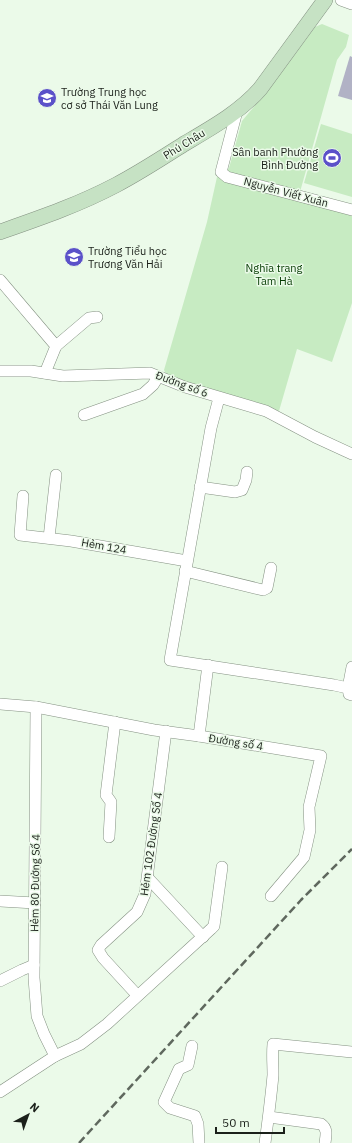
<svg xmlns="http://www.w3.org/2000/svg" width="352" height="1143" viewBox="0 0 352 1143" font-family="'IBM Plex Sans',sans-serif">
	<rect width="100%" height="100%" fill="#ebfae9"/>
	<g fill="#c7ebc2">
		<polygon points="322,24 349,35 346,47 337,60 298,199 352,216 352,303 332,362 297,349 279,411 167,376 164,370 207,222 217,177 229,168 242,121 272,85 315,27"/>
		<polygon points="321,124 352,134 352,197 304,183"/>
	</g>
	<polygon fill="#b1b2c5" points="350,56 352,57 352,100 338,96"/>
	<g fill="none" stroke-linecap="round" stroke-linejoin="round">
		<defs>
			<g id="street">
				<polyline points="341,0 352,4"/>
				<polyline points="237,111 221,172 227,177 352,210"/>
				<polyline points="0,280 56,346 45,373"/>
				<polyline points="56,346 89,318 97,317"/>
				<polyline points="0,371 31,371 63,376 150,373 185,387 266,411 315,437 352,454"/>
				<polyline points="219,398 211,428 170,660 334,685 348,688 349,694 352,695"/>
				<polyline points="84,415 143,394 153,385 158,377"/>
				<polyline points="200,487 235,492 242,490 246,480 247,472"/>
				<polyline points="23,496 20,535 71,541 187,561"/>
				<polyline points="49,538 56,475"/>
				<polyline points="185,571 263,590 267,588 271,568"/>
				<polyline points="348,688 352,667"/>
				<polyline points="0,704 36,707 154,730 199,736 321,756 309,807 310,830 304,857 271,896"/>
				<polyline points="36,707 34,978 37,1016 44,1034 55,1056"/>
				<polyline points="199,736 208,665"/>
				<polyline points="109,837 111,802 106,795 115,722"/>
				<polyline points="148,878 203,937"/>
				<polyline points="0,901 35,903"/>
				<polyline points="0,981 22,970 34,965"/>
				<polyline points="137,995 103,958 98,950 101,945 137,912 145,894 166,731"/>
				<polyline points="192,1046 188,1065 179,1069 164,1102 170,1108 195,1116 198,1124 199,1143"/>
				<polyline points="0,1092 55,1056 81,1044 107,1024 211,929 214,926 222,867"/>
				<path d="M269 1117 321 1124C328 1129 326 1135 325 1143"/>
				<path d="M265 1143C268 1120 271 1098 273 1075 273 1064 272 1055 273 1044L352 1052"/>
			</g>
			<path id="secondary" d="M0 232C40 218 78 205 116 185 139 173 162 158 184 144 211 128 240 112 260 89L325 0"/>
		</defs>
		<use href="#street" stroke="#849182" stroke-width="12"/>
		<use href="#secondary" stroke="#849182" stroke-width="16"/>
		<use href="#street" stroke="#fff" stroke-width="11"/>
		<use href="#secondary" stroke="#c6e2c4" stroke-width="15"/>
		<polyline stroke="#5f685e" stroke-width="2.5" stroke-dasharray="8 4" stroke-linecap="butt" points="79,1143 301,900 352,849"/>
	</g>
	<defs>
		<symbol id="school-disc" viewBox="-11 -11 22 22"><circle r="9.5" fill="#5b51c9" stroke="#ebfae9"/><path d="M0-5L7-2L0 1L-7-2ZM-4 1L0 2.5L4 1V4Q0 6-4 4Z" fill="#fff"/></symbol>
		<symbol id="stadium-disc" viewBox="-11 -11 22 22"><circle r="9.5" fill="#5b51c9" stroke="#ebfae9"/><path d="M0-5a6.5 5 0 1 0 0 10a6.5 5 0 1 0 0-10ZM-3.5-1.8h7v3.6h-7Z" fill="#fff"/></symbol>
	</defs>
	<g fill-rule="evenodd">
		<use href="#school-disc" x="36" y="87" width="22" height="22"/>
		<use href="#stadium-disc" x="321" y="147" width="22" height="22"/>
		<use href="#school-disc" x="63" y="246" width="22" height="22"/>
	</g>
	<g text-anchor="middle" stroke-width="3" stroke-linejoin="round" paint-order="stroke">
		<g font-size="11" fill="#1b201a" stroke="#ebfae9" text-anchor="start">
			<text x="61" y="96">Trường Trung học<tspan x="61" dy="13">cơ sở Thái Văn Lung</tspan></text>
			<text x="318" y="156" text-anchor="end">Sân banh Phường<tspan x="318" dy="13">Bình Đường</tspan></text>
			<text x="88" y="255">Trường Tiểu học<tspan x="88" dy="13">Trương Văn Hải</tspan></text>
		</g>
		<g font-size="11" fill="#1b201a" stroke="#ebfae9">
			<text transform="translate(184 144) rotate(-32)" y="4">Phú Châu</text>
			<text transform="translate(286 192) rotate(15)" y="4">Nguyễn Viết Xuân</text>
			<text transform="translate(182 384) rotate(20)" y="4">Đường số 6</text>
			<text transform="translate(104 546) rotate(10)" y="4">Hẻm 124</text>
			<text transform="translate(236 742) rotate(9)" y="4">Đường số 4</text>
			<text transform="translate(151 844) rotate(-82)" y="4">Hẻm 102 Đường Số 4</text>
			<text transform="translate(35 883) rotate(-89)" y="4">Hẻm 80 Đường Số 4</text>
		</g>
		<g font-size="11" fill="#043a01" stroke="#ebfae9">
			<text x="274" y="272">Nghĩa trang<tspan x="274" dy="13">Tam Hà</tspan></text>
		</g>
	</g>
	<g transform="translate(28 1115) rotate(41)" stroke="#ebfae9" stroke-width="3" paint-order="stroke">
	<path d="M0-3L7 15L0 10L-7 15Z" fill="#1b201a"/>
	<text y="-6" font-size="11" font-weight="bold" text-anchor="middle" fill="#1b201a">N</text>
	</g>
	<path d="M216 1127v6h68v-6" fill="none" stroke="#1b201a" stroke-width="2"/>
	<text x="222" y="1127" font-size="12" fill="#1b201a" stroke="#ebfae9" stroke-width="3" paint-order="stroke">50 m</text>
</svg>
